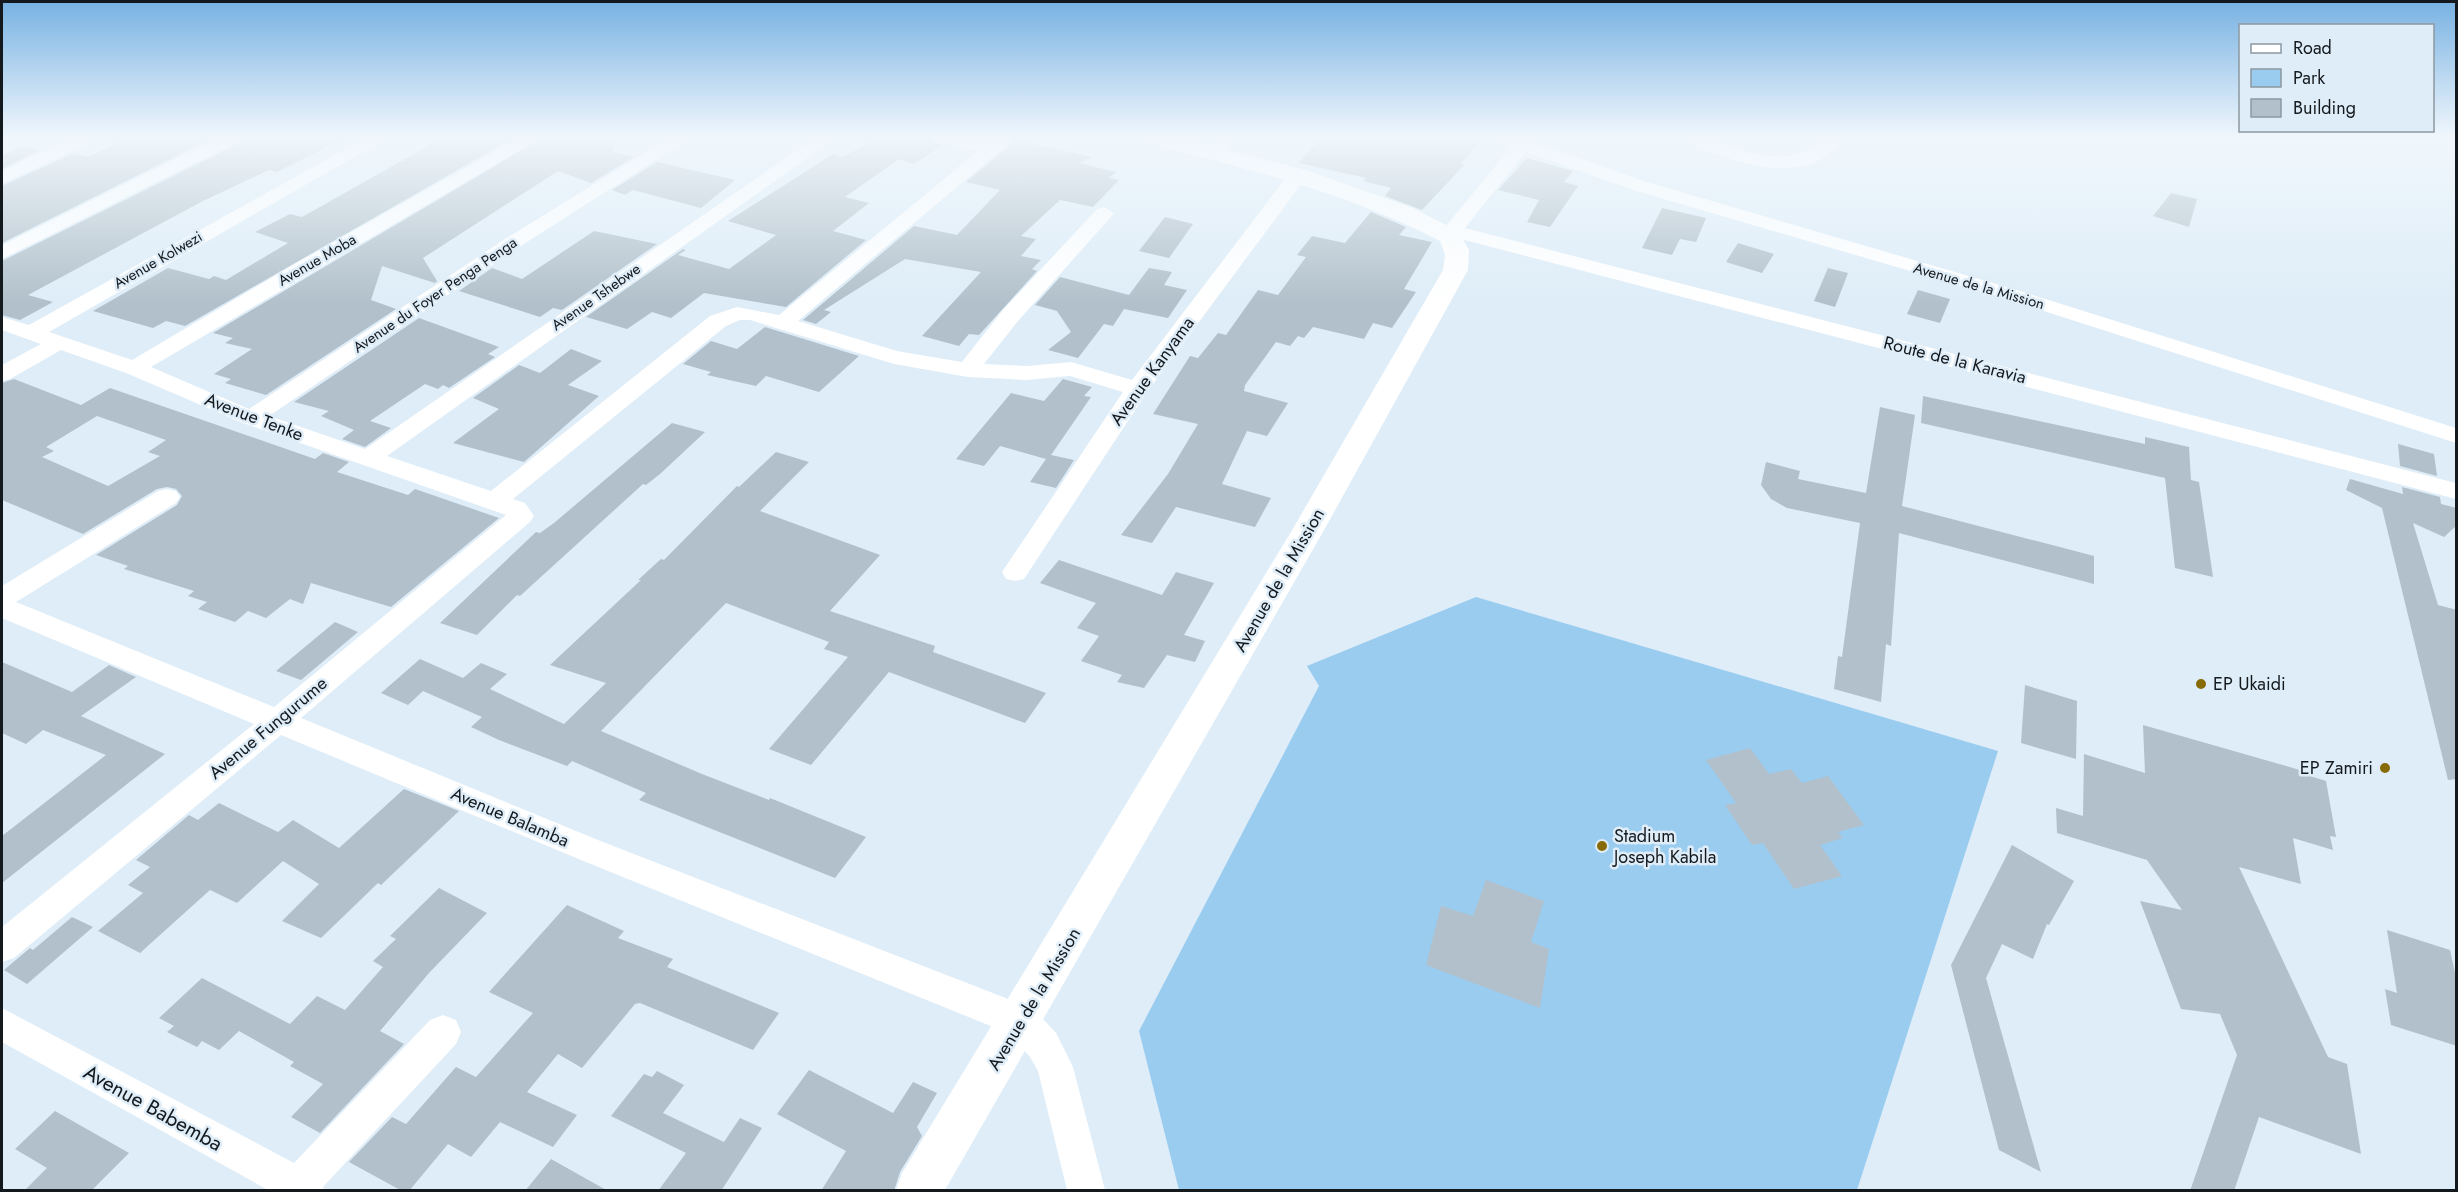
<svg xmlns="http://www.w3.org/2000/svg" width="2458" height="1192" viewBox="0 0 2458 1192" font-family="Jost,sans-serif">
	<rect width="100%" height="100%" fill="#deedf8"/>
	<polygon fill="#9accf0" points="1476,597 1998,751 1857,1190 1179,1190 1139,1031 1319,686 1307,666"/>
	<g fill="#b1c0ca" fill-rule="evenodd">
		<polygon points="131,137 160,139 214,137 2,243 2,186 72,154 88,157"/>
		<polygon points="244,137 347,137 277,172 269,170 201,202 28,295 53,302 20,320 2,315 2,261 240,143"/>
		<polygon points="444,137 515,137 185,326 166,321 153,328 93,311 168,268 209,279 214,276 226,280 288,243 255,232 290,214 302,217"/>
		<polygon points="544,137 615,137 612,152 634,157 591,183 558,171 423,258 437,281 435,283 382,266 371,300 396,309 266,395 225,383 231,379 214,374 252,349 225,343 233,338 213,333"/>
		<polygon points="872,137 930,137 934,143 943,145 914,164 899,159 845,197 869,203 833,231 866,240 786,307 704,293 671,318 652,312 627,329 586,317 683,249 686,250 678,255 729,269 776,235 728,221 833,154 843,157 871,142"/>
		<polygon points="1321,137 1388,137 1411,143 1418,137 1460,137 1480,142 1460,164 1464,165 1422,210 1385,196 1391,188 1363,181 1366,178 1299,163"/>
		<polygon points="1016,140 1092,157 1079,163 1116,172 1109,178 1119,180 1093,207 1060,200 1021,236 1036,239 1021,256 1041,260 1032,269 1037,271 979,335 969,334 959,346 922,336 981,272 905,259 824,310 831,312 816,324 803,320 914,226 957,235 1000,190 966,182"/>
		<polygon points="22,146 40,150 2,169 2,156"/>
		<polygon points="1527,158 1573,171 1564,182 1578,186 1550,227 1527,222 1539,200 1498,190"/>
		<polygon points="657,162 735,180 701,208 633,190 625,195 612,190"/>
		<polygon points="2171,193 2197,199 2189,227 2153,216"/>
		<polygon points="1662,208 1706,218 1696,242 1680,239 1672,255 1642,248"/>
		<polygon points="1371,212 1406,227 1399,235 1432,242 1404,289 1416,292 1392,328 1373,323 1364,339 1313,327 1304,338 1298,336 1290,346 1276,342 1245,385 1244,391 1288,403 1267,436 1247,431 1222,484 1271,498 1255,527 1176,507 1152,543 1121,535 1168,474 1198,424 1153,414 1190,356 1198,358 1218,333 1226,335 1258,290 1278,295 1306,257 1297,255 1312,236 1345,243"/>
		<polygon points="1165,217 1193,224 1169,258 1139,251"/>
		<polygon points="594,231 657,244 562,310 553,308 540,317 459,291 492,268 522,279"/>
		<polygon points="1738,243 1774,254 1762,273 1726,262"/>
		<polygon points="1149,268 1172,272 1164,285 1187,290 1168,318 1124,309 1113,326 1104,324 1078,358 1048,350 1071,332 1057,311 1035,305 1060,277 1129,295"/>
		<polygon points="1828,268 1848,273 1835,307 1814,301"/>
		<polygon points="1918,290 1950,299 1940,323 1907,314"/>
		<polygon points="419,318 499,347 488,354 495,357 449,388 443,385 438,389 425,384 370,421 391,428 365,447 342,439 354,430 321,416 329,411 294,402"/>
		<polygon points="765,327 859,356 819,392 766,376 756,386 707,375 711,372 683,364 711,341 737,349"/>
		<polygon points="571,349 602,361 568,385 599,396 524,462 453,443 499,409 473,398 519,365 540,373"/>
		<path d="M14 379 81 405 110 388 315 459 323 453 349 462 337 472 408 495 415 489 499 518 391 607 311 583 303 604 290 599 266 618 248 611 235 622 198 609 207 602 188 596 194 591 124 569 128 566 96 555 177 505 182 496 176 489 167 487 157 489 83 534 2 500V383ZM97 416 166 440 148 452 160 456 108 486 42 457 54 451 46 447Z"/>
		<polygon points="1063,379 1092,387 1084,396 1091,397 1051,455 1074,460 1056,488 1030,482 1046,459 1000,446 984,466 956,459 1011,393 1044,401"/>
		<polygon points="1923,396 2145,444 2145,437 2189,447 2191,480 2199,482 2213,577 2175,568 2165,478 1921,423"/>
		<polygon points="1880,407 1915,415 1902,506 2094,556 2094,584 1899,533 1891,646 1886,644 1881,702 1834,689 1838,656 1842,657 1860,523 1787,508 1771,499 1761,485 1766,462 1800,471 1798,479 1866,493"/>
		<polygon points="672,423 705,432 660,474 646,485 643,484 520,596 517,595 477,635 440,623 536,532 540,533 554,523"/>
		<polygon points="2398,444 2434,454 2437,476 2400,466"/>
		<polygon points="776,452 809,462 760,511 880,555 830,611 935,646 933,652 1046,693 1025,723 889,672 811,765 769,749 848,657 824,649 829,642 726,603 601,731 702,774 769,800 770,798 866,837 835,878 639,800 646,793 572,761 567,766 499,740 471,727 482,717 423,691 408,705 381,693 420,659 463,678 481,663 507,674 490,689 564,724 606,683 550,665 641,580 638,580 661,559 664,560 737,486 739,487"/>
		<polygon points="2350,479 2403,494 2402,487 2440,497 2441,504 2457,508 2457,525 2444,537 2413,523 2438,605 2457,610 2457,779 2448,780 2382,508 2346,490"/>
		<polygon points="1059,560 1162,595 1176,572 1214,583 1184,635 1205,641 1195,662 1167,655 1144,688 1117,682 1122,675 1081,661 1099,636 1077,628 1096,603 1040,583"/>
		<polygon points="335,622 358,632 301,680 276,671"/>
		<polygon points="2,662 72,692 109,665 136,677 81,716 165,754 2,883 2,836 106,755 43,730 26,744 2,733"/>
		<polygon points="2025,685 2077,701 2076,759 2021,743"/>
		<polygon points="2143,725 2300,770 2300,773 2326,781 2336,837 2330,836 2333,850 2293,838 2301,884 2239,867 2328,1057 2347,1064 2361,1154 2259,1117 2234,1191 2190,1191 2237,1055 2220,1014 2181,1009 2140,901 2182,910 2147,860 2057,833 2056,808 2083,816 2084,754 2145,773"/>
		<polygon points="1750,748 1769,774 1791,769 1802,783 1828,776 1864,825 1838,832 1843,838 1820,845 1842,876 1794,889 1763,843 1752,845 1725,805 1736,803 1706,760"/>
		<polygon points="404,789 459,811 381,885 378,883 321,938 282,921 319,884 283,861 237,903 210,890 140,953 98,931 143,893 128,885 150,867 136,860 189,815 198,820 219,803 278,832 293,820 339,848"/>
		<polygon points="2012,845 2074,881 2049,925 2047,924 2033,959 2002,944 1986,978 2041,1172 1999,1150 1951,965"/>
		<polygon points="1486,880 1544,901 1531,942 1549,949 1540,1008 1426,965 1441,906 1473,916"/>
		<polygon points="439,888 487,913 429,973 380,1031 404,1044 320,1133 291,1117 323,1084 290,1066 294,1062 239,1031 219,1050 202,1041 197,1047 167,1032 174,1026 159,1018 202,978 290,1024 317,996 345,1010 383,967 373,961 396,939 390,936"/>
		<polygon points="567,905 624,931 618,938 673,959 667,967 779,1013 753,1050 640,1003 635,1004 582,1068 558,1054 527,1092 577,1115 553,1147 500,1122 471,1157 448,1144 409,1191 402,1191 349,1162 392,1117 406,1124 456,1067 476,1077 533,1013 489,992"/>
		<polygon points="72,917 93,927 27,984 4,970 30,948 33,950"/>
		<polygon points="2387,930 2450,950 2457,982 2457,1046 2391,1025 2385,989 2397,993"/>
		<polygon points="809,1070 893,1113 913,1082 937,1093 917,1127 922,1136 900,1172 894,1191 821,1191 846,1151 777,1114"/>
		<polygon points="657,1071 684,1085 663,1113 724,1142 740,1118 762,1128 721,1191 658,1191 686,1153 611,1116 644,1074 652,1077"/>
		<polygon points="55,1111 129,1153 91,1191 24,1191 47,1168 15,1149"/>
		<polygon points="551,1159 608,1191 525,1191"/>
	</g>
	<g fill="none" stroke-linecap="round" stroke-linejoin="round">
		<g fill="#fff" fill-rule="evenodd">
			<polygon points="73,137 97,137 94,141 2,184 2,171"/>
			<polygon points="219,137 242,137 239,141 2,259 2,245"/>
			<polygon points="367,137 389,137 49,332 132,360 298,262 520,137 542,137 151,367 249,409 505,239 670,137 692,137 519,247 269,416 365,449 816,137 837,137 387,456 491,491 710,316 737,307 779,315 978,151 935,141 932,137 964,137 989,143 996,137 1016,137 798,321 897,351 962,362 1002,311 1097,209 1104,207 1114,213 1111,217 1018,321 984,364 1027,366 1071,362 1132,380 1291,171 1305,171 1307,175 1305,179 1147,392 1024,579 1015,581 1006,579 1002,572 1123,392 1070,376 1027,380 968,377 894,364 750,320 740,320 726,326 513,499 525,503 534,516 530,522 301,718 603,842 1034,1009 1056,1033 1073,1067 1105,1190 1067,1190 1038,1071 1030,1057 1008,1033 581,860 281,735 14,958 2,962 2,927 254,724 2,618 2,586 158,491 167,489 176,491 180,497 176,503 16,602 274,707 506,515 243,423 126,373 61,350 10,379 2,381 2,365 41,344 2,330 2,317 29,325"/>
			<polygon points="1217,137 1236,137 1217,157 1205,157 1202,153"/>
			<polygon points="1492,137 1537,137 1533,142 1647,182 2020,291 2456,428 2456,443 2006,299 1633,190 1526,152 1465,228 2456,483 2456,499 1457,238 1449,242 1442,240 1439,236 1445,227 1511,147 1495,141"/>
			<path d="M1679 137C1687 137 1695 136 1703 137 1711 138 1721 143 1729 146 1764 159 1797 164 1825 137H1845C1806 193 1731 160 1682 141Z"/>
			<polygon points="2,1008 294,1163 430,1020 443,1015 456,1020 461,1032 456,1044 323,1187 324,1190 268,1190 2,1042"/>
		</g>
		<path fill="#fff" fill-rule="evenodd" d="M1139 137H1176L1306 170 1413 208 1458 231 1469 250 1468 270 1323 532 945 1190H896L902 1173 1291 532 1443 270 1445 255 1440 241C1347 192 1244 168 1142 142Z"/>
	</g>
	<linearGradient id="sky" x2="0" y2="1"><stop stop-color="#77b1e2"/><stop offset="0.45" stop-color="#f0f7fc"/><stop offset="1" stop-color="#f0f7fc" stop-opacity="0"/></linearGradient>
	<rect width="2458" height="304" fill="url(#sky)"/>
	<g fill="#876b07" stroke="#deedf8" stroke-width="2">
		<circle cx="2201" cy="684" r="6"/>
		<circle cx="2385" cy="768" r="6"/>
		<circle cx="1602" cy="846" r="6"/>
	</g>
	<g text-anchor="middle" stroke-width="5" stroke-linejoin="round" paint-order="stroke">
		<g font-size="15" fill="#14191d" stroke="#deedf8">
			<text transform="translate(158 260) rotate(-30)" y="5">Avenue Kolwezi</text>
			<text transform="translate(317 260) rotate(-30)" y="5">Avenue Moba</text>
			<text transform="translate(1979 286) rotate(16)" y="5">Avenue de la Mission</text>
			<text transform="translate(435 295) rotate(-34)" y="5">Avenue du Foyer Penga Penga</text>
			<text transform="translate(596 297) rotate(-35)" y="5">Avenue Tshebwe</text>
		</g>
		<g font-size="18" fill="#14191d" stroke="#deedf8">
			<text transform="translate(1955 360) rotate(14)" y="6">Route de la Karavia</text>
			<text transform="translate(1152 371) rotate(-54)" y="6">Avenue Kanyama</text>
			<text transform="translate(254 417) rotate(21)" y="6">Avenue Tenke</text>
			<text transform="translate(1279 580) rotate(-60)" y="6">Avenue de la Mission</text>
			<text transform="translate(268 728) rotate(-40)" y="6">Avenue Fungurume</text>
			<text transform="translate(510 817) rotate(23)" y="6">Avenue Balamba</text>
			<text transform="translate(1034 999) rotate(-59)" y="6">Avenue de la Mission</text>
		</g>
		<g font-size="18" fill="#14191d" stroke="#deedf8" text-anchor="start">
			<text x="2213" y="690">EP Ukaidi</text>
			<text x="2373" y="774" text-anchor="end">EP Zamiri</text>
			<text x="1614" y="842">Stadium<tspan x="1614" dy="21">Joseph Kabila</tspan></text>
		</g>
		<g font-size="21" fill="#14191d" stroke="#deedf8">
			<text transform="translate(153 1108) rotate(29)" y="7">Avenue Babemba</text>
		</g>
	</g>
	<rect width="2458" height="1192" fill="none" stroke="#14191d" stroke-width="6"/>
	<rect x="2239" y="24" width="195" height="108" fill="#deedf8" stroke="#8d98a0" stroke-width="1.5"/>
	<rect x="2251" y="44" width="30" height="9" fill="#ffffff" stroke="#8d98a0" stroke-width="1.5"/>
	<text x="2293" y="54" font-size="18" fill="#14191d">Road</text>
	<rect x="2251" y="69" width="30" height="18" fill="#9accf0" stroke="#8d98a0" stroke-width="1.5"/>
	<text x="2293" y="84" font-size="18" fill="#14191d">Park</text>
	<rect x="2251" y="99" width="30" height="18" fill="#b1c0ca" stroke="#8d98a0" stroke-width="1.5"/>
	<text x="2293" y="114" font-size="18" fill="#14191d">Building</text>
</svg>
